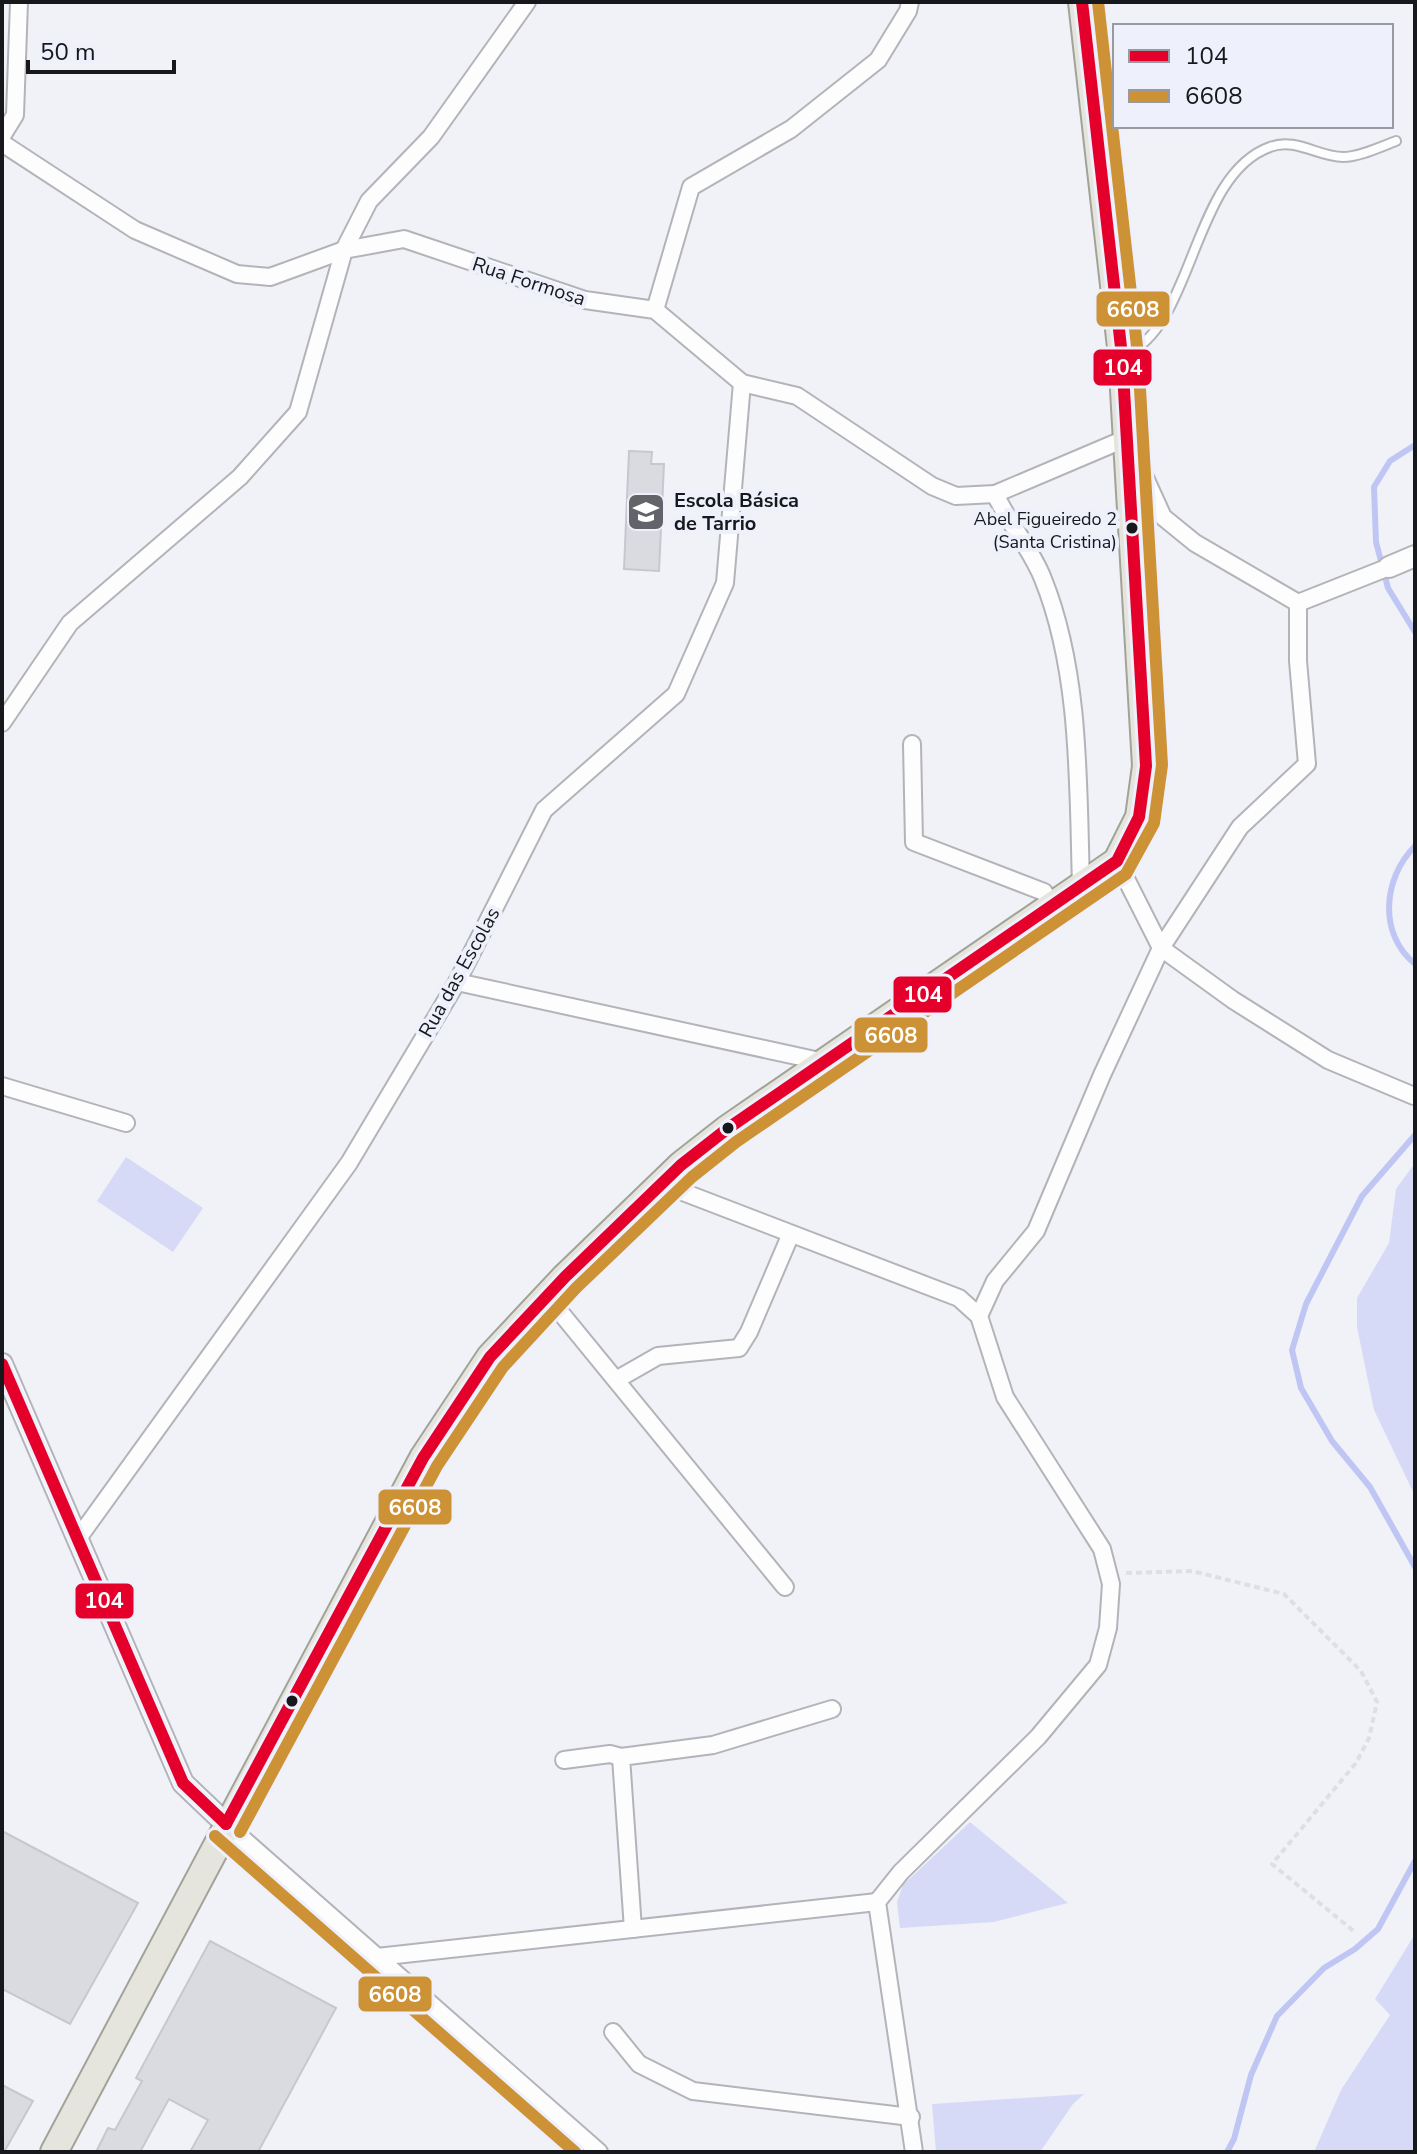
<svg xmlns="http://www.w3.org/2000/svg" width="1417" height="2154" viewBox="0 0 1417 2154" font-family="'Nunito Sans',sans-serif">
	<rect width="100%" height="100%" fill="#f1f2f8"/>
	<g fill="#d6daf6">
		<polygon points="126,1157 203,1208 173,1252 97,1201"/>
		<polygon points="1415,1163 1415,1496 1374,1410 1357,1327 1357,1298 1389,1243 1396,1189"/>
		<polygon points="970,1822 1068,1903 994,1922 900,1928 897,1902 903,1885"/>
		<polygon points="1415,1934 1415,2152 1314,2152 1341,2090 1390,2015 1375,1999"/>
		<polygon points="1084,2094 1073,2104 1040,2152 936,2152 932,2104"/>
	</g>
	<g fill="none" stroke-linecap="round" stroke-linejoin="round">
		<g stroke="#c0c6f4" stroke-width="6">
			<polyline points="1415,445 1390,461 1374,487 1376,542 1388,588 1415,632"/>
			<path d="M1415 846C1383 878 1378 934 1415 964"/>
			<polyline points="1415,1135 1362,1196 1306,1304 1292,1350 1301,1388 1332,1441 1370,1487 1415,1567"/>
			<polyline points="1227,2152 1234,2139 1251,2075 1277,2016 1324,1968 1355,1949 1378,1929 1415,1861"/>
		</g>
	</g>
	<g fill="#dadbe0" stroke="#c7c8cd" stroke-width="2">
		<polygon points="629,451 652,452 651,464 664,464 659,571 624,569"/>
		<polygon points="2,1831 138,1903 70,2024 2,1989"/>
		<polygon points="210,1941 336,2008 258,2152 190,2152 208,2120 169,2099 140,2152 96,2152 108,2128 115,2130 142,2081 136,2078"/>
		<polygon points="2,2085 33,2101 4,2152 2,2152"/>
	</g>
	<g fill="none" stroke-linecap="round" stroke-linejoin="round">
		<defs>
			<path id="service" d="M1126 354C1194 326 1192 175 1270 147 1296 137 1318 157 1343 157 1359 157 1380 147 1396 141"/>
			<g id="minor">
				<polyline points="2,136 15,115 19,2"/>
				<polyline points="2,143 135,230 237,274 270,277 344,250 404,239 585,300 655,310 742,383 797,396 932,486 956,496 995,494 1127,438 1163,517 1195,543 1298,603 1389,567"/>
				<polyline points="655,310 691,187 791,129 878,60 908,11 910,2"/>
				<path d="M995 494C1009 524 1032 550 1043 579 1081 673 1078 788 1081 887"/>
				<polyline points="2,723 70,623 240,477 298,412 344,250 369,201 431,137 527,2"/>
				<polyline points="912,744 914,842 1044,892 1053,906"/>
				<polyline points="1117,861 1161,948 1233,1000 1328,1060 1414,1096"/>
				<polyline points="457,982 824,1062"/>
				<polyline points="2,1086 126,1123"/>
				<polyline points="662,1184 959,1298 979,1316 1005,1397 1102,1549 1111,1584 1108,1628 1098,1665 1038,1737 901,1872 877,1902 914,2152"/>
				<polyline points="547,1296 785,1587"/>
				<polyline points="979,1316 995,1281 1036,1231 1102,1075 1161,948 1240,827 1307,764 1298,661 1298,603"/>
				<polyline points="616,1380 658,1356 739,1348 749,1332 790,1236"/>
				<polyline points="79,1537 349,1163 457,982 544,810 676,694 725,583 742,383"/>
				<polyline points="564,1760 610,1754 621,1757"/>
				<polyline points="226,1824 599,2152"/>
				<polyline points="633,1929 621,1757 713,1745 832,1709"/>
				<polyline points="377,1957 877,1902"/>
				<polyline points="613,2032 639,2064 693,2091 911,2117"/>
			</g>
			<g id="tertiary">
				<polyline points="1389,567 1415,556"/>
				<polyline points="2,1364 183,1783 226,1824"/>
			</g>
			<polyline id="primary" points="54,2152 423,1458 490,1357 565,1277 681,1165 727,1129 1117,861 1139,817 1146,766 1122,356 1082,2"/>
		</defs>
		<use href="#service" stroke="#b3b4b9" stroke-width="12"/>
		<use href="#minor" stroke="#b3b4b9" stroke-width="20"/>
		<use href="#tertiary" stroke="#b3b4b9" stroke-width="24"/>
		<use href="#primary" stroke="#a2a398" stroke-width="30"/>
		<polyline stroke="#dedfe1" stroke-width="4" stroke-dasharray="6 4" stroke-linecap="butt" points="1126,1573 1192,1571 1284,1594 1361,1671 1377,1702 1369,1738 1356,1763 1272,1864 1356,1933"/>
		<use href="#service" stroke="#fdfdfe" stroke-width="8"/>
		<use href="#minor" stroke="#fdfdfe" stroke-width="16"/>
		<use href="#tertiary" stroke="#fdfdfe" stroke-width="20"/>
		<use href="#primary" stroke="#e5e5de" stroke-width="26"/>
		<defs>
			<g id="bus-1">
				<polyline points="2,1364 183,1783 226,1824"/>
				<polyline points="226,1824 423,1458 490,1357 565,1277 681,1165 727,1129 1117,861 1139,817 1146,766 1122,356 1082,2"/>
			</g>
			<g id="bus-2">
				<polyline points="240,1832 437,1466 503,1367 576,1288 692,1177 736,1142 1126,874 1154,823 1162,765 1138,355 1098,2"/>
				<polyline points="215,1836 575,2152"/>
			</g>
		</defs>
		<use href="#bus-1" stroke="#eef0fb" stroke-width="18"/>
		<use href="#bus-2" stroke="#eef0fb" stroke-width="18"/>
		<use href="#bus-1" stroke="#e4002b" stroke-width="12"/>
		<use href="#bus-2" stroke="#cd9235" stroke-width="12"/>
	</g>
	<defs>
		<symbol id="school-square" viewBox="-11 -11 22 22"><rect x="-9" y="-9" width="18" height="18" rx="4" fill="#636469" stroke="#eef0fb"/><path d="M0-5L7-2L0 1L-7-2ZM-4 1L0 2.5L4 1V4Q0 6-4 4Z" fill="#fff"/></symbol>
	</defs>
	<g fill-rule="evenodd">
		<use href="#school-square" x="624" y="490" width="44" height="44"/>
	</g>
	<g fill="#17181c" stroke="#eef0fb" stroke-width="3">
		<circle cx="1132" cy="528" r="7"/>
		<circle cx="728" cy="1128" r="7"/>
		<circle cx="292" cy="1701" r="7"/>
	</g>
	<g text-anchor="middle" stroke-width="8" stroke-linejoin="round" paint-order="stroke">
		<g font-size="18" fill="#17181c" stroke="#eef0fb" text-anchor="end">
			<text x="1117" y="525">Abel Figueiredo 2<tspan x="1117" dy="23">(Santa Cristina)</tspan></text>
		</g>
		<g font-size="20" fill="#17181c" stroke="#eef0fb">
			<text transform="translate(529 281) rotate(18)" y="7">Rua Formosa</text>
			<text transform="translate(459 972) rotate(-61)" y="7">Rua das Escolas</text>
		</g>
		<g font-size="20" font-weight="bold" fill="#17181c" stroke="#eef0fb" text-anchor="start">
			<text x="674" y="507">Escola Básica<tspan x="674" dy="23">de Tarrio</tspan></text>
		</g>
	</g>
	<g stroke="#eef0fb" stroke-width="3">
		<rect x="1095" y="290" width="76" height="38" rx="8" fill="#cd9235"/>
		<rect x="1092" y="348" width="61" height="39" rx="8" fill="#e4002b"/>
		<rect x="892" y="975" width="61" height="39" rx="8" fill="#e4002b"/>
		<rect x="853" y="1016" width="76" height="38" rx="8" fill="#cd9235"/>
		<rect x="377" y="1488" width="76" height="38" rx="8" fill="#cd9235"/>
		<rect x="74" y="1582" width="61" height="38" rx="8" fill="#e4002b"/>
		<rect x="357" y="1975" width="76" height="38" rx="8" fill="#cd9235"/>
	</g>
	<g font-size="22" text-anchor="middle" font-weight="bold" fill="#fff">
		<text x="1133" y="317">6608</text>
		<text x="1123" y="375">104</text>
		<text x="923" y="1002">104</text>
		<text x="891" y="1043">6608</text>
		<text x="415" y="1515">6608</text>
		<text x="104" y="1608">104</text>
		<text x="395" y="2002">6608</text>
	</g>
	<rect width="1417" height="2154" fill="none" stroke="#17181c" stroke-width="8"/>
	<rect x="1113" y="24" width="280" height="104" fill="#eef0fb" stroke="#989aa2" stroke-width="2"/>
	<rect x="1129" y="50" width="40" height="12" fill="#e4002b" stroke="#989aa2" stroke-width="2"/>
	<text x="1185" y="64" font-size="24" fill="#17181c">104</text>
	<rect x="1129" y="90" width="40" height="12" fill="#cd9235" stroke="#989aa2" stroke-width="2"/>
	<text x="1185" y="104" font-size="24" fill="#17181c">6608</text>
	<path d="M28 60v12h146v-12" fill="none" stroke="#17181c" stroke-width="4"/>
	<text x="40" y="60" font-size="24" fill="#17181c" stroke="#eef0fb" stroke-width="6" paint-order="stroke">50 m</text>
</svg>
